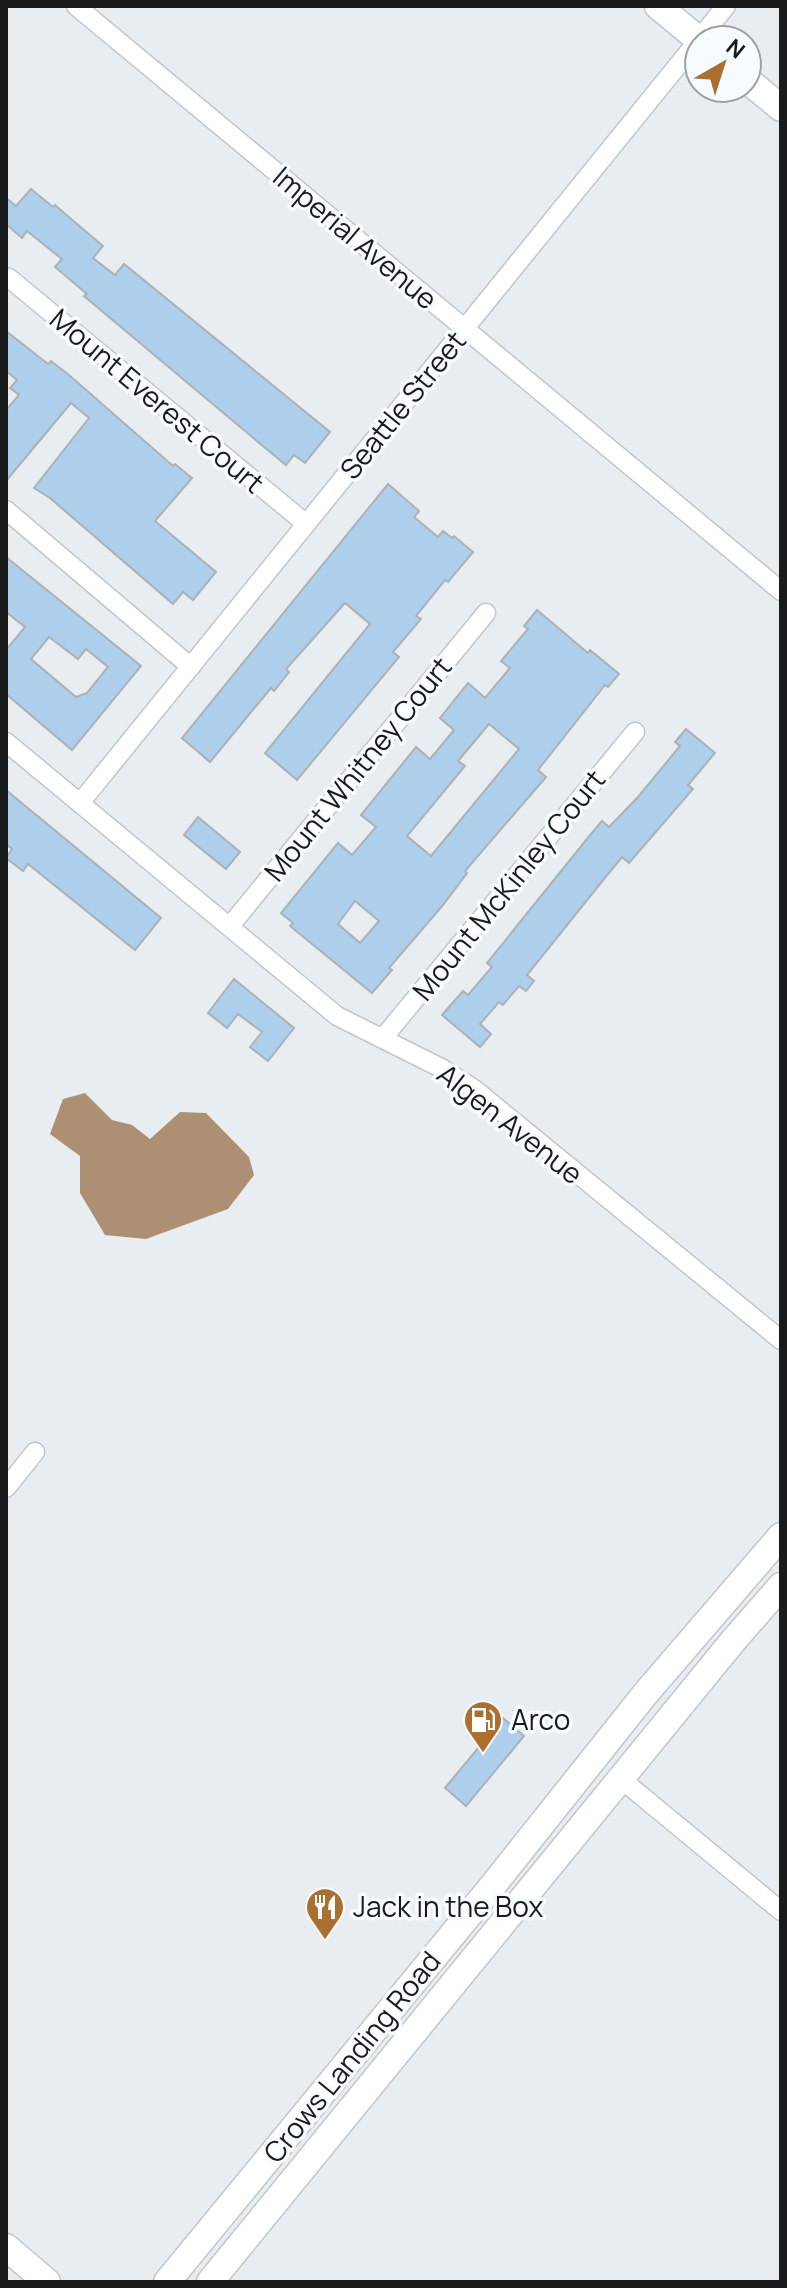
<svg xmlns="http://www.w3.org/2000/svg" width="787" height="2288" viewBox="0 0 787 2288" font-family="Manrope,sans-serif">
	<rect width="100%" height="100%" fill="#e8edf2"/>
	<polygon fill="#ad8f73" points="85,1093 112,1120 132,1125 150,1139 180,1112 206,1113 249,1157 254,1175 228,1209 146,1239 105,1235 80,1193 80,1156 50,1134 63,1099"/>
	<g fill="#aecfec" stroke="#acb1b6" stroke-width="2" fill-rule="evenodd">
		<polygon points="31,189 53,207 55,205 103,246 93,258 115,275 124,264 330,432 305,463 294,455 286,465 264,447 84,296 87,294 55,267 62,259 27,231 22,238 6,224 6,198 16,206"/>
		<polygon points="6,331 48,364 51,361 69,375 173,466 175,464 192,478 155,521 216,572 193,600 183,592 173,604 50,498 34,488 89,418 71,403 6,481 6,410 19,395 10,388 17,380 6,371"/>
		<polygon points="388,484 419,511 414,517 438,537 443,531 452,538 454,536 473,552 448,582 445,580 416,616 421,619 393,652 399,657 297,780 265,753 370,624 345,603 286,669 289,672 274,691 271,688 210,762 182,738"/>
		<path d="M6 557 141 666 72 750 6 694V650L25 627 6 612ZM49 637 78 659 86 649 108 667 87 693 76 697 31 659Z"/>
		<path d="M537 610 588 653 590 650 619 674 608 687 605 685 538 770 546 777 465 871 467 873 443 905 389 968 392 970 372 993 290 926 293 923 281 913 338 843 352 855 376 827 361 815 416 747 430 759 454 730 440 718 468 683 485 698 510 668 501 661 528 629 524 626ZM489 724 519 749 431 856 407 836 465 766 458 761ZM355 901 379 921 360 943 338 924Z"/>
		<polygon points="686,729 715,753 688,785 693,789 629,863 622,857 604,879 527,975 534,981 526,991 519,986 503,1005 499,1002 480,1024 491,1034 480,1047 442,1015 463,991 468,995 492,967 487,963 591,834 602,821 609,827 638,797 680,746 675,742"/>
		<polygon points="6,790 161,918 135,950 28,864 23,871 6,858 12,849 6,844"/>
		<polygon points="198,817 240,852 226,869 184,835"/>
		<polygon points="234,979 294,1028 268,1061 250,1047 262,1032 238,1014 227,1028 208,1013"/>
		<polygon points="503,1718 524,1736 466,1806 445,1788"/>
	</g>
	<g fill="none" stroke-linecap="round" stroke-linejoin="round">
		<defs>
			<g id="street">
				<polyline points="76,6 781,591"/>
				<polyline points="9,278 305,523"/>
				<polyline points="6,510 191,667"/>
				<polyline points="6,742 337,1016 443,1069 474,1089 781,1340"/>
				<polyline points="80,803 726,6"/>
				<polyline points="230,926 486,613"/>
				<polyline points="383,1038 635,732"/>
				<polyline points="6,1488 35,1452"/>
				<polyline points="621,1779 781,1911"/>
			</g>
			<g id="secondary">
				<polyline points="658,6 699,40"/>
				<polyline points="747,80 781,108"/>
				<polyline points="6,2247 47,2282"/>
				<polyline points="167,2282 490,1889 646,1693 781,1536"/>
				<polyline points="210,2282 733,1641 781,1586"/>
			</g>
		</defs>
		<use href="#street" stroke="#c1c6cb" stroke-width="21"/>
		<use href="#secondary" stroke="#c1c6cb" stroke-width="29"/>
		<use href="#street" stroke="#fff" stroke-width="18"/>
		<use href="#secondary" stroke="#fff" stroke-width="26"/>
	</g>
	<defs>
		<symbol id="fuel-pin" viewBox="-11 -11 22 30"><path d="M0 17L-7.5 6A9.5 9.5 0 1 1 7.5 6Z" fill="#ab6f31" stroke="#f6fbff"/><path d="M-5.5-6h7V0h2V4h1.3V-2.5L3-4.5l.8-.8L6-3V5H2.5V1h-1V6h-7ZM-4.2-4.7v3.2H.2V-4.7Z" fill="#fff"/></symbol>
		<symbol id="restaurant-pin" viewBox="-11 -11 22 30"><path d="M0 17L-7.5 6A9.5 9.5 0 1 1 7.5 6Z" fill="#ab6f31" stroke="#f6fbff"/><path d="M-5-6h1v4h1v-4h1v4h1v-4h1v5L-1.5 .5V6h-2V.5L-5-1ZM5-6V6H3V1.5H1.5Q1.5-4 5-6Z" fill="#fff"/></symbol>
	</defs>
	<g fill-rule="evenodd">
		<use href="#fuel-pin" x="461" y="1698" width="44" height="60"/>
		<use href="#restaurant-pin" x="303" y="1885" width="44" height="60"/>
	</g>
	<g text-anchor="middle" stroke-width="7" stroke-linejoin="round" paint-order="stroke">
		<g font-size="28" fill="#191a1c" stroke="#f6fbff">
			<text transform="translate(355 238) rotate(40)" y="10">Imperial Avenue</text>
			<text transform="translate(157 401) rotate(40)" y="10">Mount Everest Court</text>
			<text transform="translate(403 405) rotate(-51)" y="10">Seattle Street</text>
			<text transform="translate(358 769) rotate(-51)" y="10">Mount Whitney Court</text>
			<text transform="translate(509 885) rotate(-51)" y="10">Mount McKinley Court</text>
			<text transform="translate(510 1124) rotate(38)" y="10">Algen Avenue</text>
			<text transform="translate(352 2057) rotate(-51)" y="10">Crows Landing Road</text>
		</g>
		<g font-size="28" fill="#191a1c" stroke="#f6fbff" text-anchor="start">
			<text x="511" y="1730">Arco</text>
			<text x="353" y="1917">Jack in the Box</text>
		</g>
	</g>
	<rect width="787" height="2288" fill="none" stroke="#191a1c" stroke-width="16"/>
	<g transform="translate(723 64) rotate(39)"><circle r="38" fill="#f6fbff" stroke="#9ea1a4" stroke-width="2"/>
	<path d="M0-6L14 30L0 20L-14 30Z" fill="#ab6f31"/>
	<text y="-12" font-size="22" font-weight="bold" text-anchor="middle" fill="#191a1c">N</text>
	</g>
</svg>
